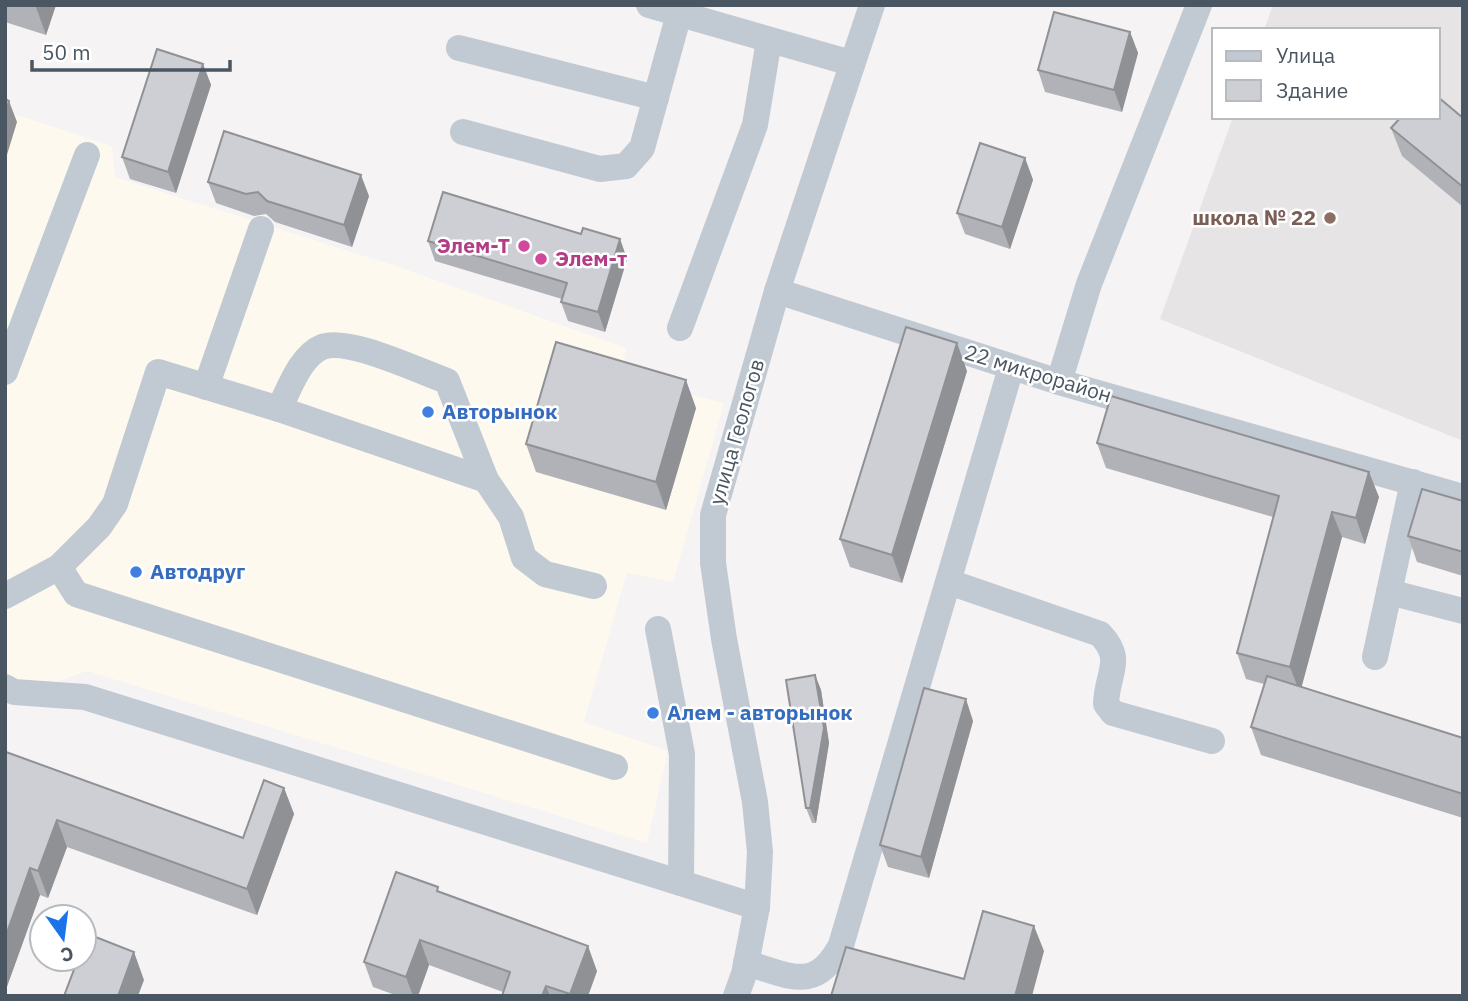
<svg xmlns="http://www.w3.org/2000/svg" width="1468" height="1001" viewBox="0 0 1468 1001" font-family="'IBM Plex Sans',sans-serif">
	<rect width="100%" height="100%" fill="#f5f3f3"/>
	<polygon fill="#fdf9ef" points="5,111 112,146 115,177 399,267 626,348 621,377 724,403 673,582 627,573 584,722 668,751 647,843 87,671 45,686 5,694"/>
	<polygon fill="#e6e4e5" points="1273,5 1463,5 1463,441 1160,319 1233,117 1438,117 1438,30 1264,30"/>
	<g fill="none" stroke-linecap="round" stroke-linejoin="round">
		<g stroke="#c1cad2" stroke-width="26">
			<polyline points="649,5 851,63"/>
			<polyline points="459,48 656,98"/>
			<polyline points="463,132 600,169 626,166 642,148 679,14"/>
			<polyline points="777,291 1059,382 1463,497"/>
			<polyline points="680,328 755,125 769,40"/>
			<polyline points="5,372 87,155"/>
			<polyline points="1059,382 1089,284 1199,5"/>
			<polyline points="206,387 261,229"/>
			<path d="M279 409C289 390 300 356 322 347 349 337 418 371 447 381L486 480 511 517 524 558 545 574 594 586"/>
			<polyline points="59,567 76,594 615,767"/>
			<path d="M949 582 1100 634C1125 660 1107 672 1106 704L1113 713 1212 741"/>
			<polyline points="1389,592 1463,611"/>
			<polyline points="5,596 59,567 99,527 115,504 158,372 279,409 486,480"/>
			<polyline points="658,629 682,754 681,883 757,907"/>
			<polyline points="1375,657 1413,482"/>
			<polyline points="5,687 14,692 85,697 681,883"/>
			<path d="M746 963C790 975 815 994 841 945L1011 368"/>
			<polyline points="736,996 744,974 757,907 760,852 755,802 724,639 713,563 713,515 777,291 872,5"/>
		</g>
	</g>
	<g fill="#b0b2b7">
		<polygon points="5,5 56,5 46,35 5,22"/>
		<polygon points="1130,32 1138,53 1122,112 1045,92 1038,70"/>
		<polygon points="203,64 211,85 176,193 130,179 122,157"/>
		<polygon points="1463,118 1463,207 1402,156 1391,128"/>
		<polygon points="1025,158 1033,180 1010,249 965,234 957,213"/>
		<polygon points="208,182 369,196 352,247 275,222 266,214 254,216 216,203"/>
		<polygon points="581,234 620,239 627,259 605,332 568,321 561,302 562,299 435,261 428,241"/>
		<polygon points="967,371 902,583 850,567 840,539"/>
		<polygon points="696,408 666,510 536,472 526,444"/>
		<polygon points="1097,443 1379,497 1365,544 1342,537 1301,687 1463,738 1463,818 1261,755 1251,727 1264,684 1246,679 1237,653 1273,517 1106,468"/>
		<polygon points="1463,501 1463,576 1417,562 1408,536"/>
		<polygon points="815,675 821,690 829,743 816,823 812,823 806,808"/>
		<polygon points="973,721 929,878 888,867 880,845"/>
		<polygon points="6,752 243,838 284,788 294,814 257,915 67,847 48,898 40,895 5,992"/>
		<polygon points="440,892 597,971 588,996 502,996 503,992 429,965 418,996 398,996 373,987 364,962"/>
	</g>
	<g fill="#909195">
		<polygon points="36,5 56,5 46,35 36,7"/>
		<polygon points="1130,32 1138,53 1122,112 1114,90"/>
		<polygon points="203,64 211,85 176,193 168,172"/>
		<polygon points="9,101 17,122 6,158 5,114"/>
		<polygon points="1025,158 1033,180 1010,249 1002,227"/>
		<polygon points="361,175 369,196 352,247 344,225"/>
		<polygon points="620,239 627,259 605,332 598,312"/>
		<polygon points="957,343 967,371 902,583 892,555"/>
		<polygon points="686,380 696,408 666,510 656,482"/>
		<polygon points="1369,472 1379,497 1365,544 1356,518"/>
		<polygon points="1332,512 1342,537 1300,693 1290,667"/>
		<polygon points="815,675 821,690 829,743 816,823 810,808"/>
		<polygon points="966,699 973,721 929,878 921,857"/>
		<polygon points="284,788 294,814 257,915 247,889"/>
		<polygon points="57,820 67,847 48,898 38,871"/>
		<polygon points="30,868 40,895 5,992 5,938"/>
		<polygon points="1034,926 1044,951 1032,996 1015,996"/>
		<polygon points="420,940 429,965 418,996 413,996 406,977"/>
		<polygon points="588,946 597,971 588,996 571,996 570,994"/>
		<polygon points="134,952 144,980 138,996 118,996"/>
		<polygon points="546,986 550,996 542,996"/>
	</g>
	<g fill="#cdcfd5" stroke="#909195" stroke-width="2">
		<polygon points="1054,12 1130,32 1114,90 1038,70"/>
		<polygon points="157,49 203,64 168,172 122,157"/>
		<polygon points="1438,97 1463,118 1463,187 1391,128 1401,117 1438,117"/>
		<polygon points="5,99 9,101 5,114"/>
		<polygon points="224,131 361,175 344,225 267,201 258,192 246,194 208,182"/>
		<polygon points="980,143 1025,158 1002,227 957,213"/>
		<polygon points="443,192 581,234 583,228 620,239 598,312 561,302 567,283 428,241"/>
		<polygon points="906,327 957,343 892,555 840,539"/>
		<polygon points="556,342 686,380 656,482 526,444"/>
		<polygon points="1111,396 1369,472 1356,518 1332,512 1290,667 1237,653 1279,496 1097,443"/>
		<polygon points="1422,489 1463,501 1463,552 1408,536"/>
		<polygon points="815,675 824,728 810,808 806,808 786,680"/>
		<polygon points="1267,676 1463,738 1463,794 1251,727"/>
		<polygon points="924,688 966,699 921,857 880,845"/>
		<polygon points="6,752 243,838 264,780 284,788 247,889 57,820 38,871 30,868 5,938"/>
		<polygon points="396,872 438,887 437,891 588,946 570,994 546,986 542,996 502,996 510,972 420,940 406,977 364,962"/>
		<polygon points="983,911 1034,926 1015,996 831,996 846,947 964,979"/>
		<polygon points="88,934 134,952 118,996 64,996 78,959 84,959 84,944"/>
	</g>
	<circle fill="#8d6e63" stroke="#fff" stroke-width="2.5" cx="1330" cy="218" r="7"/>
	<g fill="#d1479c" stroke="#fff" stroke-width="2.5">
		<circle cx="524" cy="246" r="7"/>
		<circle cx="541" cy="259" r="7"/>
	</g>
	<g fill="#3f7fe0" stroke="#fff" stroke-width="2.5">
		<circle cx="428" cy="412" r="7"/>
		<circle cx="136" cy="572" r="7"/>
		<circle cx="653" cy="713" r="7"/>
	</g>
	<g text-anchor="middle" stroke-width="5" stroke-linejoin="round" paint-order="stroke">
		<g font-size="21" font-weight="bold" fill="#785e54" stroke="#fff" text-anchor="end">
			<text x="1316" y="225">школа № 22</text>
		</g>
		<g font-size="21" font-weight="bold" fill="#b23c85" stroke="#fff" text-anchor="end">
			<text x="510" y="253">Элем-Т</text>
			<text x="555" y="266" text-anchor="start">Элем-т</text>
		</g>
		<g font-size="21" fill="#4a5661" stroke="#fff">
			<text transform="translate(1038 374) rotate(17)" y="7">22 микрорайон</text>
			<text transform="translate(737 432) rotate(-74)" y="7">улица Геологов</text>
		</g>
		<g font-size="21" font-weight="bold" fill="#366cbe" stroke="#fff" text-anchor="start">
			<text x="442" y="419">Авторынок</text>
			<text x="150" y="579">Автодруг</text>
			<text x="667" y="720">Алем - авторынок</text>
		</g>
	</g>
	<rect width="1468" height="1001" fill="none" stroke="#4a5661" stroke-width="14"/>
	<rect x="1212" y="28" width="228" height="91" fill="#ffffff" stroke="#b7bbc0" stroke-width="2"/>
	<rect x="1226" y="51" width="35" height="10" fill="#c1cad2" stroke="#b7bbc0" stroke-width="2"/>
	<text x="1276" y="63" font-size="21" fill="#4a5661">Улица</text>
	<rect x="1226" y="80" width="35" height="21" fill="#cdcfd5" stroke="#b7bbc0" stroke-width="2"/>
	<text x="1276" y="98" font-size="21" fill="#4a5661">Здание</text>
	<g transform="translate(63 938) rotate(166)"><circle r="33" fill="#ffffff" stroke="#b7bbc0" stroke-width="2"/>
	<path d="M0-5L12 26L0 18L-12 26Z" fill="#1a73e8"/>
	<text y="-10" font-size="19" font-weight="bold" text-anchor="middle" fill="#4a5661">С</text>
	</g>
	<path d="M32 60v10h198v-10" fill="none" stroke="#4a5661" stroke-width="3.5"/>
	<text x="42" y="60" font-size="21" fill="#4a5661" stroke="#ffffff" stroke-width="5" paint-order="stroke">50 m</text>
</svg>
